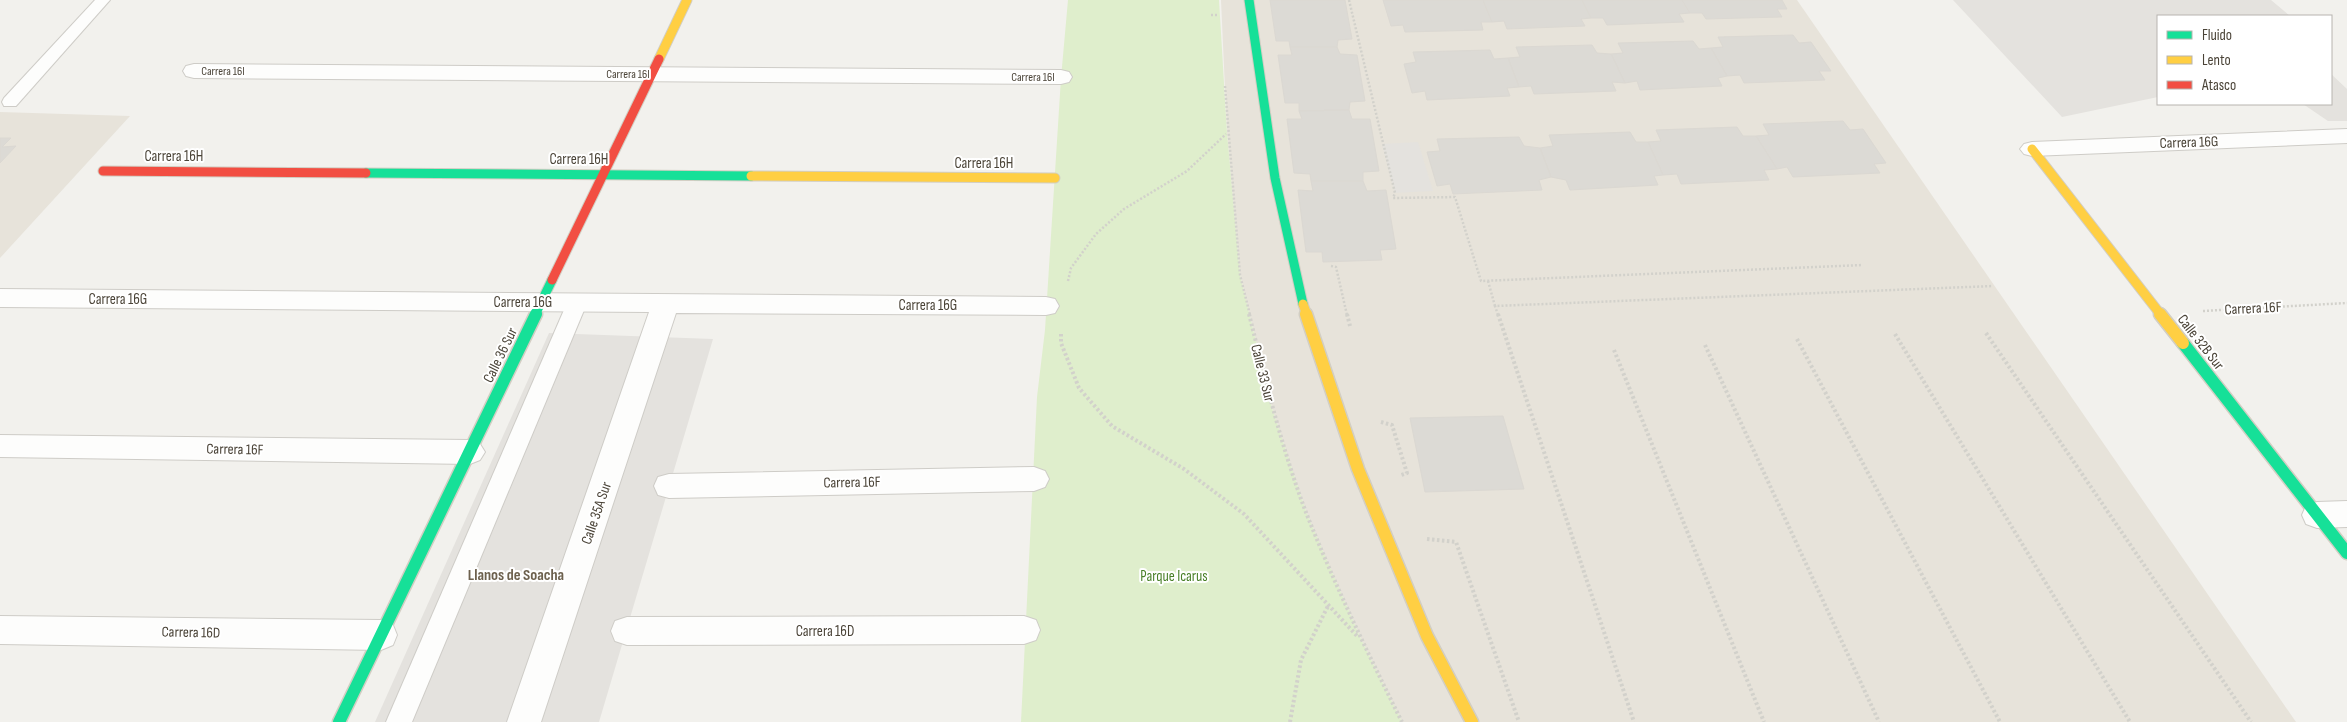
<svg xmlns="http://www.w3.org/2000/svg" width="2347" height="722" viewBox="0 0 2347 722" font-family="'Sofia Sans Condensed',sans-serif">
	<rect width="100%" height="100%" fill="#f2f1ed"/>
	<g fill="#e7e3da">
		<polygon points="1221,0 1797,0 2296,722 1402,722 1361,639 1307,514 1272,408 1240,275 1227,133"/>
		<polygon points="0,112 130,116 0,258"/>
	</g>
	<polygon fill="#dfeecc" points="1068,0 1219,0 1227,133 1240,275 1272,408 1307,514 1361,639 1402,722 1021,722 1037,397 1045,330 1061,78"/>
	<g fill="#e4e2de">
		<polygon points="1953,0 2271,0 2290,16 2158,16 2158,97 2062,117"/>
		<polygon points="2331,74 2347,89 2347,121 2328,121 2303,104 2331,104"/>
		<polygon points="1418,142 1433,191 1395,193 1382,144"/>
		<polygon points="549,333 713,339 599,722 375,722"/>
	</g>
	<g fill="#dcdad5" stroke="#dbd8d2">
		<polygon points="1270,0 1345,0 1352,39 1338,40 1337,47 1290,47 1289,41 1276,41"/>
		<polygon points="1383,0 1483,0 1492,22 1481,22 1483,30 1405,32 1403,25 1391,26"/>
		<polygon points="1483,0 1582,0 1591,18 1581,19 1585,26 1507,29 1504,21 1492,22"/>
		<polygon points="1582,0 1682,0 1690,13 1679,14 1684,22 1607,25 1603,18 1591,18"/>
		<polygon points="1682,0 1782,0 1787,9 1777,9 1782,17 1706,19 1702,13 1690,13"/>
		<polygon points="1793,35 1799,43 1811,42 1831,71 1819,71 1825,80 1744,83 1740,75 1727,76 1711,48 1723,47 1718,37"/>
		<polygon points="1693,41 1699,49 1711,48 1727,76 1718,78 1722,86 1640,90 1637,81 1625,83 1611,54 1623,53 1618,43"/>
		<polygon points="1592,45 1597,53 1611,54 1625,83 1612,82 1616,91 1534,94 1531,86 1519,87 1508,58 1520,57 1516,47"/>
		<polygon points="1290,47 1337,47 1340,54 1357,55 1365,101 1350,102 1349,110 1299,111 1299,103 1285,103 1278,55 1292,55"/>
		<polygon points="1490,50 1494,59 1508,58 1519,87 1507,88 1510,96 1427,100 1425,91 1412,93 1404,64 1416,62 1413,52"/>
		<polygon points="1349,110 1352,119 1370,119 1379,171 1363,172 1363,181 1311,181 1310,174 1294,173 1287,119 1302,119 1299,111"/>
		<polygon points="1843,121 1850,130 1863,129 1886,163 1874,164 1880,173 1793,177 1787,167 1777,169 1756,136 1769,135 1763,124"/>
		<polygon points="1737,127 1743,136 1756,136 1777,169 1764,170 1769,180 1681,184 1677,174 1663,175 1648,142 1661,141 1656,130"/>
		<polygon points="1630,132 1636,142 1648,142 1663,175 1654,176 1658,185 1570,190 1566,180 1551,177 1540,148 1553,146 1549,135"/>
		<polygon points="1519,137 1524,146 1540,148 1551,177 1539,180 1542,190 1453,194 1450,184 1437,186 1427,152 1440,151 1437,139"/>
		<polygon points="0,138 11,138 2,147 16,146 0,163"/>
		<polygon points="1311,181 1363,181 1367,191 1386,190 1396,249 1380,250 1382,260 1323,262 1322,252 1306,252 1298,190 1313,191"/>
		<polygon points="1503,416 1524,489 1425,492 1410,418"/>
	</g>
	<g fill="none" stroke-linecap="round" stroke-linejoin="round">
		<defs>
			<g id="lane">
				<polygon points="95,0 110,0 16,106 4,106 2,102 4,98"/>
				<polygon points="577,296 584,298 587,303 412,722 386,722 567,303 570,298"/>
			</g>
			<g id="street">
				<polygon points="194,64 1061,70 1069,72 1072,77 1069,82 1061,84 194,78 186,76 183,71 186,66"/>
				<polygon points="2347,129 2347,143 2032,156 2024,154 2020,149 2024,144 2032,142"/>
				<polygon points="0,289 1046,297 1055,299 1059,306 1055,313 1046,315 676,313 541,722 507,722 649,312 0,307"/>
				<polygon points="0,435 470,440 480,444 485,452 480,460 470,464 0,457"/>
				<polygon points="1034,467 1045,471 1049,479 1045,487 1034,491 669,498 658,495 654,486 658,477 669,474"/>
				<polygon points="2347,501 2347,527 2317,528 2306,524 2302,515 2306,506 2317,502"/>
				<polygon points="0,616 381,620 393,625 397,635 393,645 381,650 0,644"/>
				<polygon points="1024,616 1036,620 1040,630 1036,640 1024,644 627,645 615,641 611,631 615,621 627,617"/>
			</g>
			<g id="fast-far1">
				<polyline points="1249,0 1275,178 1303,304"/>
				<polyline points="366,173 751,176"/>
				<polyline points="535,315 552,280"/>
			</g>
			<g id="fast">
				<polyline points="2183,343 2347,553"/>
				<polyline points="339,722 536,314"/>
			</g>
			<g id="slow-far1">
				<polyline points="659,59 687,0"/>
				<polyline points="2032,149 2161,315"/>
				<polyline points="751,176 1055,178"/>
				<polyline points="1303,304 1307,315"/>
			</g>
			<g id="slow">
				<polyline points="1306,314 1358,469 1427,636 1472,722"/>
				<polyline points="2160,314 2183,343"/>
			</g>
			<g id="jam">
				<polyline points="103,171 366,173"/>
				<polyline points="552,280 659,59"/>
			</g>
		</defs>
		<use href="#lane" stroke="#ceccc7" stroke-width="2"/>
		<use href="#street" stroke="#ceccc7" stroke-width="2"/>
		<use href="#fast-far1" stroke="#d2cec3" stroke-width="11"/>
		<use href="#fast" stroke="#d2cec3" stroke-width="15"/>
		<use href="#slow-far1" stroke="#d2cec3" stroke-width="11"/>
		<use href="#slow" stroke="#d2cec3" stroke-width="15"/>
		<use href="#jam" stroke="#d2cec3" stroke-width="11"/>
		<g stroke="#d2d1cb" stroke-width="2.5" stroke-dasharray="2 2" stroke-linecap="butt">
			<polyline points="1349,0 1395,193 1393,198 1455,197 1481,281 1862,265"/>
			<polyline points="1211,15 1218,15"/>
			<polyline points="1225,86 1240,275 1250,315"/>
			<polyline points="1331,266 1336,267 1347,315"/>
			<polyline points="1068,281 1071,268 1096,234 1124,209 1187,171 1226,134"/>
			<polyline points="1488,281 1495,306"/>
			<polyline points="2203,311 2347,303"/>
			<polyline points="1498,315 1495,306 1993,286"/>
		</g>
		<g stroke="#d2d1cb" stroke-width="4" stroke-dasharray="2.5 2.5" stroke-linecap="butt">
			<path d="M1249 314C1266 382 1282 450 1307 515 1335 585 1368 654 1402 722"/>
			<polyline points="1347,314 1350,326"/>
			<polyline points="1498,314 1634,722"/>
			<polyline points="1986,333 2251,722"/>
			<polyline points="1061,334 1061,343 1079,388 1112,426 1184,469 1244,514 1358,637"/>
			<polyline points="1895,334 2130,722"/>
			<polyline points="1797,339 2000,722"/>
			<polyline points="1705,345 1879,722"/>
			<polyline points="1614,350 1764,722"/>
			<polyline points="1381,422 1392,425 1407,473 1401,475"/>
			<polyline points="1427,539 1456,542 1519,722"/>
			<polyline points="1290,722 1301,660 1328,606"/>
		</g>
		<use href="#lane" fill="#fdfdfc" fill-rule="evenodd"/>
		<use href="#street" fill="#fdfdfc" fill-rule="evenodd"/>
		<use href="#fast-far1" stroke="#16e098" stroke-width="9"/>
		<use href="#fast" stroke="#16e098" stroke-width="12"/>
		<use href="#slow-far1" stroke="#ffcf43" stroke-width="9"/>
		<use href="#slow" stroke="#ffcf43" stroke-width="12"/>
		<use href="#jam" stroke="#f24e42" stroke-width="9"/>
	</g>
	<g text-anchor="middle" stroke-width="4" stroke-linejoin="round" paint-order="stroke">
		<g font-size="12" fill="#4a4337" stroke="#fff">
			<text x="223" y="75">Carrera 16I</text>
			<text x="628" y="78">Carrera 16I</text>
			<text x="1033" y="81">Carrera 16I</text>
		</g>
		<g font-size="15" fill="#4a4337" stroke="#fff">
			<text transform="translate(2189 142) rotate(-2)" y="5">Carrera 16G</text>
			<text x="174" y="161">Carrera 16H</text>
			<text x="579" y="164">Carrera 16H</text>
			<text x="984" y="168">Carrera 16H</text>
			<text x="118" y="304">Carrera 16G</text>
			<text x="523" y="307">Carrera 16G</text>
			<text x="928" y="310">Carrera 16G</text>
			<text transform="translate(2253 308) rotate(-3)" y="5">Carrera 16F</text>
			<text transform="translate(2201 342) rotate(52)" y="5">Calle 32B Sur</text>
			<text transform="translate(500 355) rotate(-64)" y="5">Calle 36 Sur</text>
			<text transform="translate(1263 373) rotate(76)" y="5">Calle 33 Sur</text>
			<text transform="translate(235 449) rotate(1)" y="5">Carrera 16F</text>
			<text transform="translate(852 482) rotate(-1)" y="5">Carrera 16F</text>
			<text transform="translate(596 513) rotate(-71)" y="5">Calle 35A Sur</text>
			<text x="825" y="636">Carrera 16D</text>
			<text transform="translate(191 632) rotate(1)" y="5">Carrera 16D</text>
		</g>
		<g font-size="15" fill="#487f27" stroke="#fff">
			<text x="1174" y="581">Parque Icarus</text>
		</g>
		<g font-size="16" font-weight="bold" fill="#6d614e" stroke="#fff">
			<text x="516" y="580">Llanos de Soacha</text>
		</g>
	</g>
	<rect x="2157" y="15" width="175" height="90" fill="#ffffff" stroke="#b7b4af"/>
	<rect x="2167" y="31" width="25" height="8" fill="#16e098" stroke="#b7b4af"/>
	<text x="2202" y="40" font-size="15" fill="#4a4337">Fluido</text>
	<rect x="2167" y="56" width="25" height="8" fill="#ffcf43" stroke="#b7b4af"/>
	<text x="2202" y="65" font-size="15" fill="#4a4337">Lento</text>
	<rect x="2167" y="81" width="25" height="8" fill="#f24e42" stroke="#b7b4af"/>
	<text x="2202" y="90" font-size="15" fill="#4a4337">Atasco</text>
</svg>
